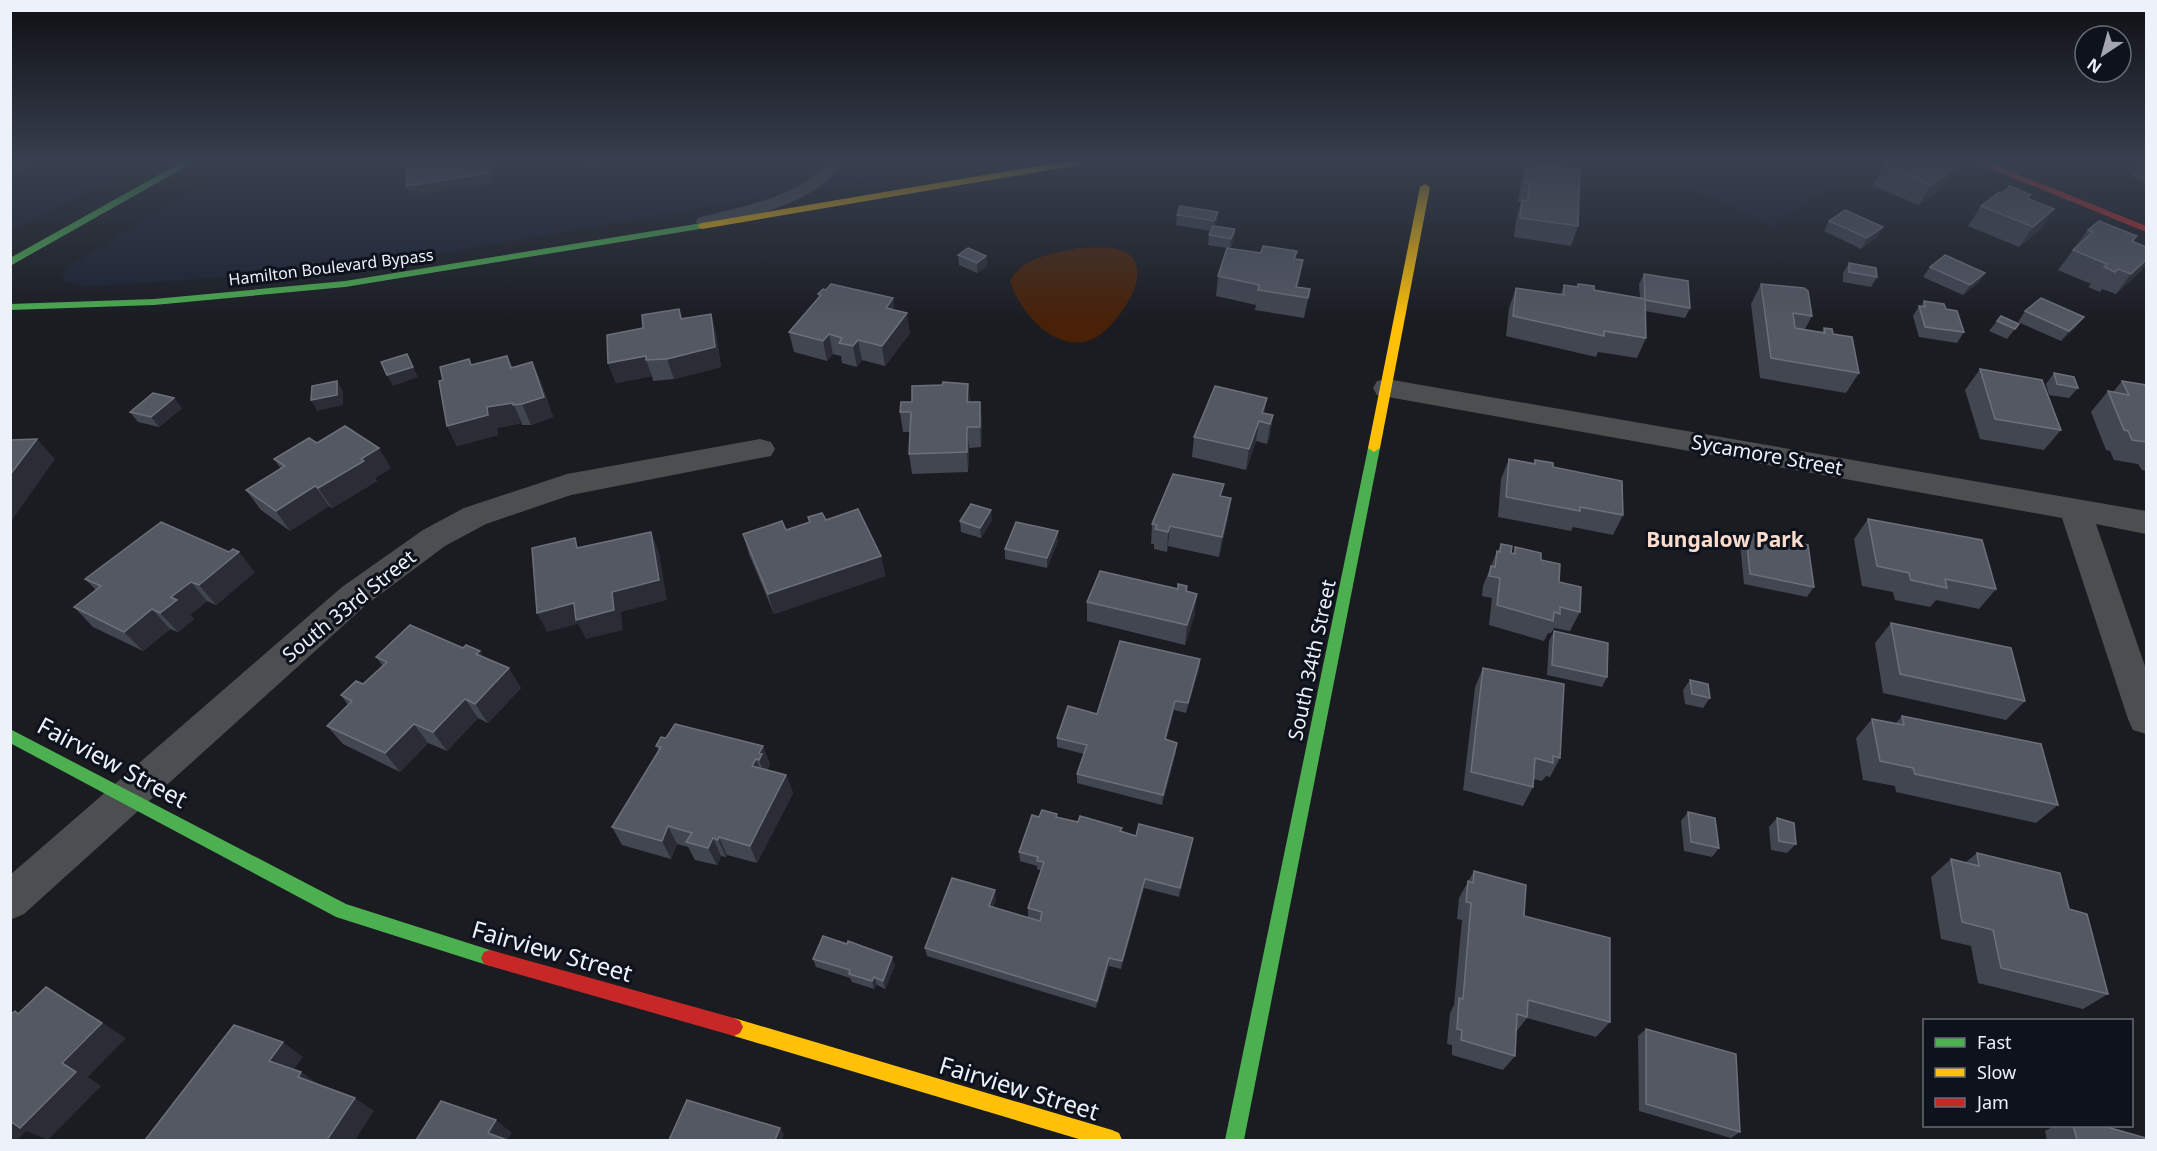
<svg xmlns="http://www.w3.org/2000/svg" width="2157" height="1151" viewBox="0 0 2157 1151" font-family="'Noto Sans',sans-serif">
	<rect width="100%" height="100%" fill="#1a1c22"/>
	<g fill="#1b2130">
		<polygon points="11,162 137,162 11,232"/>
		<polygon points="245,162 988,162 765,197 450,252 220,278 82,287 65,281 62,274 66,267"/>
		<polygon points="1636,162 1868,162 1772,226"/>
	</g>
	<path fill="#482107" d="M1079 248C1095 248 1120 244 1132 257 1151 279 1115 327 1095 338 1058 357 1019 312 1010 281 1022 257 1054 253 1079 248Z"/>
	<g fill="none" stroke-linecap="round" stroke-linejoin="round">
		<path fill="#4c4e50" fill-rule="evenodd" d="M826 162H843C816 205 751 216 704 227L695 222 698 218C735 208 805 196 826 162Z"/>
		<g fill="#4c4e50" fill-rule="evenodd">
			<polygon points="1387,379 2146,511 2146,534 2096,524 2146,669 2146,734 2133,730 2128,719 2062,518 1377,395 1373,388 1377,381"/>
			<polygon points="760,439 771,442 775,449 771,456 571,495 486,524 445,546 366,605 24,914 10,920 10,875 342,587 423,530 464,508 567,474"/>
		</g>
		<g fill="#4caf50" fill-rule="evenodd">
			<polygon points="182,162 194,162 10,266 10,258"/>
			<polygon points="702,223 706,224 706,228 345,287 154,305 10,310 10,304 154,299 345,281"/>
			<polygon points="1374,444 1380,448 1244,1140 1225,1140 1368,448"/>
			<polygon points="10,729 346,904 490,950 496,952 499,958 496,964 490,966 336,917 10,743"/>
		</g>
		<g fill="#ffc107" fill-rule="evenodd">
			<polygon points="1061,162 1084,162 1079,165 702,229 697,226 702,223"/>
			<polygon points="1425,184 1430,187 1380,448 1374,452 1368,448 1420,187"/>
			<polygon points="734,1018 1112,1130 1119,1133 1122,1140 1082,1140 734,1036 728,1033 725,1027 728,1021"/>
		</g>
		<g fill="#c62828" fill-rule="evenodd">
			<polygon points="1974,162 1988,162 2146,226 2146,232"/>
			<polygon points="490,950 734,1018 740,1021 743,1027 740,1033 734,1036 490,966 484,964 481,958 484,952"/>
		</g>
	</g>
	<g fill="#424651">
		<polygon points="1528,162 1575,169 1576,167 1578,226 1571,246 1514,237 1516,220 1521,202 1518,202 1522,181"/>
		<polygon points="2141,162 2146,162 2146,182 2131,176"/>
		<polygon points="1884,166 1947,183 1919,205 1873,186"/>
		<polygon points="2002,193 2031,195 2029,198 2041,229 2019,247 1968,226 1981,206"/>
		<polygon points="1218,212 1217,222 1215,226 1235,229 1234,240 1230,249 1261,253 1297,251 1295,259 1303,260 1298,287 1310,289 1304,318 1255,310 1256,305 1216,296 1218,276 1227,248 1208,245 1209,235 1211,231 1176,225 1177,215"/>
		<polygon points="1829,221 1883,227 1877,237 1861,249 1824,231"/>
		<polygon points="2088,230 2137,236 2133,241 2141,271 2116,294 2102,289 2100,292 2088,287 2091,284 2058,270"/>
		<polygon points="958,255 986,256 987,266 977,273 959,265"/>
		<polygon points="1849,263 1877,277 1871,287 1843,282 1843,273"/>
		<polygon points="1930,267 1985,273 1978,283 1963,295 1923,277"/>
		<polygon points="1644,274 1690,308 1685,318 1645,311 1646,338 1637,358 1598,352 1596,357 1506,336 1509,308 1516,288 1560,295 1564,285 1577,287 1578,284 1594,290 1640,298 1639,284"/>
		<polygon points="1761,284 1812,316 1805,329 1822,332 1824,328 1833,334 1859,373 1846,393 1760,378 1751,304"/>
		<polygon points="818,294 894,310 910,333 885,366 862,360 857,367 842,363 841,356 833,354 827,361 794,352 789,332 819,297"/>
		<polygon points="1924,301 1946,309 1964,332 1957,343 1919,337 1913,316 1919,306 1921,306"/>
		<polygon points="679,309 682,318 711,314 716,334 721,367 674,379 653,381 652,376 616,383 608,363 643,328"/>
		<polygon points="2025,311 2084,317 2076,327 2061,341 2018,322"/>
		<polygon points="1997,321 2019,324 2007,339 1989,331"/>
		<polygon points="507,356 512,367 532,362 541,382 553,417 531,425 522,425 522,423 497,428 498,435 457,446 447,426 443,380 472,365"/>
		<polygon points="1980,369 2061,430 2044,450 1980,439 1965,390"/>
		<polygon points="2054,373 2078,388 2069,398 2049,395 2046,384"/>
		<polygon points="2122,381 2146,385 2146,471 2142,470 2138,464 2114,460 2110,451 2106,450 2091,412 2108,391 2113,392"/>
		<polygon points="968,384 970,402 980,402 982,422 981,447 969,448 968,472 912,474 909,454 910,432 903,432 900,412 912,402"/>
		<polygon points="182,408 159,427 138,422 130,412"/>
		<polygon points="1265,413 1273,415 1270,435 1267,444 1256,441 1246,470 1192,457 1194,437"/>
		<polygon points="317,443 391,468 375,478 377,481 332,508 329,506 290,531 261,510 246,490 281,469 274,459"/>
		<polygon points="1509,459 1534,463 1535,460 1553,467 1623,515 1613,535 1573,527 1571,531 1498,517 1501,479"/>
		<polygon points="1222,496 1228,518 1219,557 1168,546 1167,552 1154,549 1154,544 1151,544 1152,524"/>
		<polygon points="808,517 826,520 881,556 885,576 774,614 749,554 743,534 786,530 809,522"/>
		<polygon points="1868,519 1996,589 1979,609 1936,600 1930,607 1895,600 1893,592 1862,586 1854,539"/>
		<polygon points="992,520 981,538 961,532 960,521"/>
		<polygon points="1058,531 1058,541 1047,568 1005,559 1005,549"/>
		<polygon points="1746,533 1814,587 1807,597 1744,584 1740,543"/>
		<polygon points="1501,544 1511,553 1513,554 1515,547 1541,560 1559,582 1580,612 1570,631 1554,628 1551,633 1548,633 1544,641 1489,625 1492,598 1482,596 1483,586 1497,551 1498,551"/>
		<polygon points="255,572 216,605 207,601 190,615 194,619 178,632 170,629 143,651 93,627 74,607 96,590 85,579"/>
		<polygon points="1187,591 1195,613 1185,645 1087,621 1087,602"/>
		<polygon points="1891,623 2025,701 2006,720 1883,693 1875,643"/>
		<polygon points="1554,631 1607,677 1602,687 1547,675 1549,641"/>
		<polygon points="376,657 484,658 521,688 488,723 478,718 447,751 428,743 400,772 343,744 327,726 348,705 341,695 363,684 383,666"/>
		<polygon points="1200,659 1199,669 1186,713 1174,710 1166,740 1176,752 1162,805 1077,783 1077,774 1084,754 1057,747 1057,738 1097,714"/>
		<polygon points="1483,668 1560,758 1550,777 1546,776 1542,781 1533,779 1533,787 1523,806 1463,790 1475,687"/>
		<polygon points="1690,680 1710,698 1703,708 1685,704 1683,690"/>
		<polygon points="1902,716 2058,805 2036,823 1896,792 1895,786 1863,780 1856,738 1872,719 1896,723"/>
		<polygon points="666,738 763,746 770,765 768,768 768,770 786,775 793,793 757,863 727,855 726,857 721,856 717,865 695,860 688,847 677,844 671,859 622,845 612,827 659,751 656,746"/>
		<polygon points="1688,812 1719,848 1712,857 1684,851 1681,821"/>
		<polygon points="1039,817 1057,817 1078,822 1122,828 1121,832 1191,848 1179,897 1144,888 1121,969 1109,966 1096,1008 927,956 925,948 996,899 993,908 1040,921 1040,920 1028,917 1028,908 1041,870 1037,869 1037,866 1020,861 1019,852"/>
		<polygon points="1777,818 1796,844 1787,853 1771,850 1769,827"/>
		<polygon points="1977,853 2069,909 2108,994 2083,1009 1978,983 1971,946 1941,939 1931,877 1951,859 1965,863"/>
		<polygon points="1474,871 1524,916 1610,1022 1596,1037 1527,1018 1516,1032 1515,1056 1503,1070 1452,1055 1452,1045 1447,1044 1450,1013 1454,1005 1462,920 1457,919 1459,898"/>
		<polygon points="813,959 895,965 885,989 877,985 874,989 852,982 850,978 816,967"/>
		<polygon points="1646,1029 1740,1132 1731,1138 1639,1111 1638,1036"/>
		<polygon points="2056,1125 2100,1125 2146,1140 2047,1140 2045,1131"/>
	</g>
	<g fill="#2a2d36">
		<polygon points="10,162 38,162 10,177"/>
		<polygon points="489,162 493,162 493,183 411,196 406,186"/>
		<polygon points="582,162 623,162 584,169"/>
		<polygon points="1959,164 1947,183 1919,205 1931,185"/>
		<polygon points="2054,209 2041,229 2019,247 2033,227"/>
		<polygon points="1218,212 1217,222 1213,231 1214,221"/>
		<polygon points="1883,227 1877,237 1861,249 1867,238"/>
		<polygon points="1235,229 1234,240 1230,249 1231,239"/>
		<polygon points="986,256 987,266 977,273 977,263"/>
		<polygon points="1303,260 1299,280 1296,296 1296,287"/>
		<polygon points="2146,260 2146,264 2141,271 2116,294 2131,274"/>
		<polygon points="1985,273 1978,283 1963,295 1970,285"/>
		<polygon points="893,298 896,318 886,308"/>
		<polygon points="907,313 910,333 885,366 882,346"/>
		<polygon points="711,314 716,334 721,367 674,379 667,359"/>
		<polygon points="2084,317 2076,327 2061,341 2069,331"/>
		<polygon points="829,334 833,354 827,361 823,341"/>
		<polygon points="858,340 862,360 857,367 853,346"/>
		<polygon points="407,354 418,377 393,386 387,375"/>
		<polygon points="646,356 646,360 652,376 616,383 608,363"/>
		<polygon points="532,362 541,382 553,417 531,425 522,404"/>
		<polygon points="337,381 343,391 343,405 317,411 311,400"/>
		<polygon points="968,384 970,404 967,402"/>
		<polygon points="174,398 182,408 159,427 151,417"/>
		<polygon points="1267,398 1264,418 1262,413"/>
		<polygon points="980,402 982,422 981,447 980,427"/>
		<polygon points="513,403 522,423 497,428 498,435 457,446 447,426 487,407"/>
		<polygon points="1273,415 1270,435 1267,444 1270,424"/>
		<polygon points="1259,421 1256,441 1246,470 1249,449"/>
		<polygon points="967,427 969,448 968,472 967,452"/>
		<polygon points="37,439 55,459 10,523 10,475"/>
		<polygon points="379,448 391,468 375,478 377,481 332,508 318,488"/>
		<polygon points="315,486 329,506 290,531 276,511"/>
		<polygon points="1231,498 1228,518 1219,557 1222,537"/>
		<polygon points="991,510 992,520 981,538 980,528"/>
		<polygon points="1170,526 1168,546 1167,552 1168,532"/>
		<polygon points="1058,531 1058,541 1047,568 1047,558"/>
		<polygon points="651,532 659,552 667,600 621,612 623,630 586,639 578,624 547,632 537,613 574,603 612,592"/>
		<polygon points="239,552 255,572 216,605 199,585"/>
		<polygon points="881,556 885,576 774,614 768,594"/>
		<polygon points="191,582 207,601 190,615 194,619 178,632 160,613 171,597"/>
		<polygon points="1197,594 1195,613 1185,645 1187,625"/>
		<polygon points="152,609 170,629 143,651 124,632"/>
		<polygon points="480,651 492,670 476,654"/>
		<polygon points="1200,659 1199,669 1186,713 1188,703"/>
		<polygon points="509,668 521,688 488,723 475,704"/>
		<polygon points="465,699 478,718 447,751 433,732"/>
		<polygon points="1175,701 1174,710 1164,749 1165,739"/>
		<polygon points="414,724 428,743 400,772 385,753"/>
		<polygon points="1177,743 1176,752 1162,805 1163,795"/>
		<polygon points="763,746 770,765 768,768 769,772 766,778 759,760 759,753"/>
		<polygon points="756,759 763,778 752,766"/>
		<polygon points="786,775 793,793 757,863 750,846"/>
		<polygon points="668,826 677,844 671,859 662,841"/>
		<polygon points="719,837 727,855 726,857 718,840"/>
		<polygon points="713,838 721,856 717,865 708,848"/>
		<polygon points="1193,838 1191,848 1179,897 1180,888"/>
		<polygon points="1145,879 1144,888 1121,969 1122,961"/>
		<polygon points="995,890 996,899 991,915 989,906"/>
		<polygon points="892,957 895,965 885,989 883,981"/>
		<polygon points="1109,958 1109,966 1096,1008 1097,1001"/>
		<polygon points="874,977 877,985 874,989 872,981"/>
		<polygon points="46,987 126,1038 88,1077 101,1086 48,1140 26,1131 17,1140 10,1140 10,1119 62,1063"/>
		<polygon points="283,1042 303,1057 289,1075 269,1061"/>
		<polygon points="301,1072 321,1086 298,1077"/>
		<polygon points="355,1098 374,1111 355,1140 327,1140"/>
		<polygon points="496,1120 512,1133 507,1140 488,1133"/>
		<polygon points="780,1128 784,1135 782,1140 775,1140"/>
	</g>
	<g fill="#545863" stroke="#6c707a" stroke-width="1.5">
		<polygon points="408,162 489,162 489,173 406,186"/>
		<polygon points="1528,162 1576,170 1576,167 1580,168 1578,226 1520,218 1522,200 1528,201 1529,183 1524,182"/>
		<polygon points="1889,162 1955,162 1959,164 1931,185 1884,166"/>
		<polygon points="2010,186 2031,195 2027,198 2054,209 2033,227 1981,206 1999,192 2002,193"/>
		<polygon points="1180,206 1218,212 1214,221 1177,215"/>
		<polygon points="1845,210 1883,227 1867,238 1829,221"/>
		<polygon points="2099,221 2137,236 2132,241 2146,247 2146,260 2131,274 2118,269 2115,272 2104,267 2107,264 2073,250 2093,232 2088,230"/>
		<polygon points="1213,226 1235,229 1231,239 1209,235"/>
		<polygon points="1263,246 1297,251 1294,259 1303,260 1296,287 1310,289 1308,298 1258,290 1259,285 1218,276 1227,248 1261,253"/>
		<polygon points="968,248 986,256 977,263 958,255"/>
		<polygon points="1945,255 1985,273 1970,285 1930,267"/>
		<polygon points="1849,263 1876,268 1877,277 1849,272"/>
		<polygon points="1644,274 1688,281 1690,308 1645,300"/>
		<polygon points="831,284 893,298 886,308 907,313 882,346 858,340 853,346 839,343 842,338 829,334 823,341 789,332 821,295 818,294 823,289 826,290"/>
		<polygon points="1578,284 1594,286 1594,290 1645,299 1646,338 1604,331 1604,336 1513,316 1516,288 1564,295 1564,285 1578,287"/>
		<polygon points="1761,284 1804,288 1808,291 1812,316 1793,313 1795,328 1825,333 1824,328 1832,329 1833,334 1852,337 1859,373 1771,358"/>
		<polygon points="2041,298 2084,317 2069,331 2025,311"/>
		<polygon points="1924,301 1944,304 1946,309 1957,311 1964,332 1925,327 1919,306 1925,307"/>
		<polygon points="679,309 681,319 711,314 715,347 667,359 646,360 646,356 608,363 607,335 643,328 642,315"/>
		<polygon points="2001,316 2019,324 2015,329 1997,321"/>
		<polygon points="407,354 413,367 387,375 381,362"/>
		<polygon points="507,356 511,368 532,362 544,397 522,404 513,405 513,403 487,407 488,415 447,426 439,381 443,380 440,367 469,359 471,365"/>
		<polygon points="1980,369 2042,380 2061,430 1995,419"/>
		<polygon points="2054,373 2074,377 2078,388 2057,384"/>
		<polygon points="337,381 337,395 311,400 312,386"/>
		<polygon points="2122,381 2146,385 2146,442 2132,440 2128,431 2124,430 2108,391 2129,395"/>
		<polygon points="943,382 968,384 967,402 980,402 980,427 967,427 967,452 909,454 911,412 900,412 901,402 912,402 912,386 942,385"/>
		<polygon points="1215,386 1267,398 1262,413 1273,415 1270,424 1259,421 1249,449 1194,437"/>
		<polygon points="153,393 174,398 151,417 130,412"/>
		<polygon points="345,426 379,448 361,459 364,461 318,488 315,486 276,511 246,490 285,466 274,459 309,438 317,443"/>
		<polygon points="37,439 10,475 10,440"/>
		<polygon points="1509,459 1535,464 1535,460 1553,463 1553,467 1622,481 1623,515 1580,507 1580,511 1506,497"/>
		<polygon points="1173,474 1224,484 1220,496 1231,498 1222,537 1170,526 1168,532 1155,529 1157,525 1152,524"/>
		<polygon points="971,504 991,510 980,528 960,521"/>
		<polygon points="858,509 881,556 768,594 743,534 782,521 786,530 810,522 808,517 822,513 826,520"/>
		<polygon points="1868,519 1982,540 1996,589 1945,579 1947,588 1911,580 1909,573 1877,566"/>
		<polygon points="161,522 229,552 233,549 239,552 199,585 191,582 171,597 177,600 160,613 152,609 124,632 74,607 101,586 85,579"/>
		<polygon points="1016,522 1058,531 1047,558 1005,549"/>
		<polygon points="651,532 659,580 612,592 614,610 576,620 574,603 537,613 532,548 575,538 577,548"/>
		<polygon points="1746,533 1808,545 1814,587 1750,574"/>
		<polygon points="1501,544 1512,546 1511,553 1515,554 1515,547 1541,553 1541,560 1560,564 1559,582 1581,587 1580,612 1560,607 1560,614 1554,612 1553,621 1497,605 1500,578 1489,576 1491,566 1495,567 1497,551 1500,552"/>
		<polygon points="1100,571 1178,589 1178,584 1187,586 1186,591 1197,594 1187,625 1087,602"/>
		<polygon points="1891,623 2011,648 2025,701 1900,674"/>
		<polygon points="410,625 463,648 466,645 480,651 476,654 509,668 475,704 465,699 433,732 414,724 385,753 327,726 352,701 341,695 356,681 363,684 387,662 376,657"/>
		<polygon points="1554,631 1608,643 1607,677 1552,665"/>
		<polygon points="1120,641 1200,659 1188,703 1175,701 1165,739 1177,743 1163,795 1077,774 1087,745 1057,738 1068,706 1097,714"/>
		<polygon points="1483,668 1564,684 1560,758 1553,756 1553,763 1535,758 1533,787 1471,772"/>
		<polygon points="1690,680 1708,684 1710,698 1692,694"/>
		<polygon points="1902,716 2041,744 2058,805 1915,774 1913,768 1880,761 1872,719 1904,725"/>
		<polygon points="675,724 763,746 759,753 762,754 759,760 756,759 752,766 786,775 750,846 719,837 718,840 713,838 708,848 686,842 692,833 668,826 662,841 612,827 661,747 656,746 661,737 666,738"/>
		<polygon points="1042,810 1057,814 1056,817 1078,822 1080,816 1122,828 1120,831 1136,836 1139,824 1193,838 1180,888 1145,879 1122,961 1109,958 1097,1001 925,948 952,878 995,890 989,906 1040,921 1042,912 1028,908 1044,862 1037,861 1038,857 1019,852 1032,815 1039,817"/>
		<polygon points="1688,812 1715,818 1719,848 1691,842"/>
		<polygon points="1777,818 1794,823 1796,844 1779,841"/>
		<polygon points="1977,853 2060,873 2069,909 2087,914 2108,994 2001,968 1993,930 1962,922 1951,859 1979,866"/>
		<polygon points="1474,871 1526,885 1524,916 1610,938 1610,1022 1528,1000 1527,1017 1517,1014 1515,1056 1461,1040 1462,1030 1457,1029 1459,998 1463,999 1471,903 1466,902 1468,881 1473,883"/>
		<polygon points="823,936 847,944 848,941 892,957 883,981 874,977 872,981 849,974 850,970 813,959"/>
		<polygon points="46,987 102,1023 62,1063 76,1072 20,1128 10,1121 10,1015 15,1011 18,1014"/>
		<polygon points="234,1025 283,1042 269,1061 301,1072 298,1077 355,1098 327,1140 145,1140"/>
		<polygon points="1646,1029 1736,1054 1740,1132 1646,1104"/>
		<polygon points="687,1100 780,1128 775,1140 669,1140"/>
		<polygon points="441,1101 496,1120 488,1133 507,1140 416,1140"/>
		<polygon points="2073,1125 2100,1125 2146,1138 2146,1140 2077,1140"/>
	</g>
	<linearGradient id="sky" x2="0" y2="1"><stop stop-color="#0e0f13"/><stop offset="0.5" stop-color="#38404f"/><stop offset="1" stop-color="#38404f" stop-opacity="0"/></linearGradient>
	<rect width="2157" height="323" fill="url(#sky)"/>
	<g text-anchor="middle" stroke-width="6" stroke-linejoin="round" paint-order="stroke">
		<g font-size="16" fill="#edf1f9" stroke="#0d121c">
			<text transform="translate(331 267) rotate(-7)" y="6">Hamilton Boulevard Bypass</text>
		</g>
		<g font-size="20" fill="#edf1f9" stroke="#0d121c">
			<text transform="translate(1767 455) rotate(10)" y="7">Sycamore Street</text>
			<text transform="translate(349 606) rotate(-39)" y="7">South 33rd Street</text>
			<text transform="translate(1312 660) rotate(-78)" y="7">South 34th Street</text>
		</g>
		<g font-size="21" font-weight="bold" fill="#fcddcd" stroke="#0d121c">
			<text x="1725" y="547">Bungalow Park</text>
		</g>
		<g font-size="24" fill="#edf1f9" stroke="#0d121c">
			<text transform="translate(112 763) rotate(28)" y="8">Fairview Street</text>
			<text transform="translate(552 952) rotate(16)" y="8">Fairview Street</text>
			<text transform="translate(1019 1089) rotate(17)" y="8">Fairview Street</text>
		</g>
	</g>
	<rect width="2157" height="1151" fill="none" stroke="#edf1f9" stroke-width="24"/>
	<rect x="1923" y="1019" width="210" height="108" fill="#0d121c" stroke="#676b74" stroke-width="1.5"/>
	<rect x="1935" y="1038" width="30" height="9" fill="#4caf50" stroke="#676b74" stroke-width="1.5"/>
	<text x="1977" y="1049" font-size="18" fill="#edf1f9">Fast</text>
	<rect x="1935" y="1068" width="30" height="9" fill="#ffc107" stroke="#676b74" stroke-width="1.5"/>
	<text x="1977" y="1079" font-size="18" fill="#edf1f9">Slow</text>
	<rect x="1935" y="1098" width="30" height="9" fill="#c62828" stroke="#676b74" stroke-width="1.5"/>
	<text x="1977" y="1109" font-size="18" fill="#edf1f9">Jam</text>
	<g transform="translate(2103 54) rotate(216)"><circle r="28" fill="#0d121c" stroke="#676b74" stroke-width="1.5"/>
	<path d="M0-4.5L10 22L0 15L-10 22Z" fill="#a3a6ae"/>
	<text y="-9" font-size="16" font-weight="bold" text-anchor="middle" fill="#edf1f9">N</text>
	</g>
</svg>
